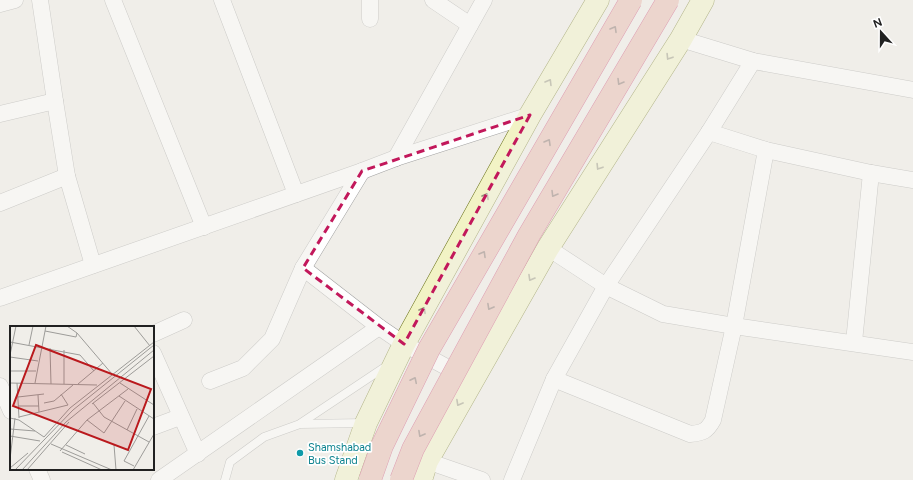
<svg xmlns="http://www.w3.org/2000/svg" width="913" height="480" viewBox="0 0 913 480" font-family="Figtree,sans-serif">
	<rect width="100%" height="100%" fill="#f0eee9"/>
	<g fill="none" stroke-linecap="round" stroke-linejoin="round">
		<defs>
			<g id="service">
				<polyline points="301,423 388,365"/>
				<polyline points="225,480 230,462 264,437 300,424 365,423"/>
			</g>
			<g id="minor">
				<polyline points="40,0 55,101 67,176 93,265"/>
				<polyline points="113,0 204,227"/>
				<polyline points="222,0 296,194"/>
				<polyline points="370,0 370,19"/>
				<polyline points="433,0 470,25"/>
				<polyline points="0,4 15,0"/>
				<polyline points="681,39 753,61 913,90"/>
				<polyline points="0,114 55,101"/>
				<polyline points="709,132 766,150 871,173 913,180"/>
				<polyline points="396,158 484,0"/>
				<polyline points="0,203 67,176"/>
				<polyline points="548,248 606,286 663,314 734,326 913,352"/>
				<polyline points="303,268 379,327 404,344 463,376"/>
				<polyline points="0,298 362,171 396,158 530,115"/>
				<polyline points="153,334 184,320"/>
				<polyline points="854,342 871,173"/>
				<polyline points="153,353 198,454"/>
				<path d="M554 379 690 434C703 433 707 431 713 420L734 326 766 150"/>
				<polyline points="210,381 243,368 272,339 303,268 362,171"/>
				<polyline points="0,386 11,411"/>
				<polyline points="153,427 180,417"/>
				<polyline points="427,461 482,480"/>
				<polyline points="37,469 42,480"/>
				<polyline points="159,480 379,327"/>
				<polyline points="512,480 554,379 606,286 709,132 753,61"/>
			</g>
			<g id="secondary">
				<polyline points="346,480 366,423 404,344 530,115 598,0"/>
				<polyline points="421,480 427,461 548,248 681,39 703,0"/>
			</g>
		</defs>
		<use href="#service" stroke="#a2a2a2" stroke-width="9"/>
		<use href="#minor" stroke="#a2a2a2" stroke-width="17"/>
		<use href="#secondary" stroke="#666e13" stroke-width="23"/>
		<use href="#service" stroke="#fff" stroke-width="8"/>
		<use href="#minor" stroke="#fff" stroke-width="16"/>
		<use href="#secondary" stroke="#f2f3c5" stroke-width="22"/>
		<defs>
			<g id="trunk-bridge">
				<polyline points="370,480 382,446 429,349 631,0"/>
				<polyline points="401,480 413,449 529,235 668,0"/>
			</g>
		</defs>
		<use href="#trunk-bridge" stroke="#c63e70" stroke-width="23" stroke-linecap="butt"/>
		<use href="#trunk-bridge" stroke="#e7b6ac" stroke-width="22"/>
	</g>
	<defs><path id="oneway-chevron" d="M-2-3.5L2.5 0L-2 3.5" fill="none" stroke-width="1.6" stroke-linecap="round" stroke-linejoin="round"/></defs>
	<g stroke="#846c66">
		<use href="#oneway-chevron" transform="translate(614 29) rotate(-60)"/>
		<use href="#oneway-chevron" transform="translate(620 82) rotate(121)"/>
		<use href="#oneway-chevron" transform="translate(548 142) rotate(-60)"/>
		<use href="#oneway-chevron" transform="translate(554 194) rotate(121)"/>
		<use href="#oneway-chevron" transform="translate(483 254) rotate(-60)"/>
		<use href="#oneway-chevron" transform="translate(490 307) rotate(119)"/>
		<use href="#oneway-chevron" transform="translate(414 380) rotate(-64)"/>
		<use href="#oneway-chevron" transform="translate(421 434) rotate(119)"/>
	</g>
	<g stroke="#94947b">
		<use href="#oneway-chevron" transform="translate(669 57) rotate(122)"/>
		<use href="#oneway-chevron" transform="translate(549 82) rotate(-59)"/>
		<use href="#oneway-chevron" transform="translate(599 167) rotate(122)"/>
		<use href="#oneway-chevron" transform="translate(486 196) rotate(-61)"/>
		<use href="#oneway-chevron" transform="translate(531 278) rotate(120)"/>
		<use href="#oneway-chevron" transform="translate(423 310) rotate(-61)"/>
		<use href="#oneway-chevron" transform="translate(459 403) rotate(119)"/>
	</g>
	<path d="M0 0H913V480H0ZM530 115 404 344 303 268 362 171Z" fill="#f0eee9" fill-opacity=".55" fill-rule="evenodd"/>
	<path fill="none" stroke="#c2185b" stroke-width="3" stroke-dasharray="8 5" stroke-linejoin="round" d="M530 115 404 344 303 268 362 171Z"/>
	<circle fill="#0f9aa8" stroke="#fff" stroke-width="1.5" cx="300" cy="453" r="4"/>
	<g text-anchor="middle" stroke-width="3.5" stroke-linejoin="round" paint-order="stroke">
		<g font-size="11" fill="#0d838f" stroke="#fff" text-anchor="start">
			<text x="308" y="451">Shamshabad<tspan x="308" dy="13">Bus Stand</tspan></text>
		</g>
	</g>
	<g transform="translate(10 326)">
		<rect width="144" height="144" fill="#f0eee9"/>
		<path fill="none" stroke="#9d9c99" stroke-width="1" d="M57 0 67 7 102 48M124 0 140 20M35 5 66 11 67 7M0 16 70 29 84 45M19 19 23 0M40 22 41 58M0 29 6 0M0 31 28 35M0 45H26M0 57 87 59M7 57 9 92M25 57 36 0M110 57 144 79M54 58V24M68 58 93 37M51 68 58 79M28 69 29 86M109 70 144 93M8 71 34 68M34 77 44 75 63 59M83 77 94 91 139 116M82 78 144 30M8 80H29M9 91 58 79M0 92 9 94 34 111M77 94 94 107 115 75M0 103 25 105M117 104 127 83M0 110 30 115M34 111 60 82 144 16M41 118 102 144M56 119 75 128M104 119 106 144M50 125 77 94 118 63M52 126 92 144M0 133 5 92M124 140 114 135 139 90M0 142 18 127M5 144 63 84 144 19M12 144 56 96 144 24M17 144 59 96M123 144 144 108"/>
		<path fill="#ba191d" fill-opacity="0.15" stroke="#ba191d" stroke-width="2" d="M26 19 141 63 118 124 3 80Z"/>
		<rect width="144" height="144" fill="none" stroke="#212121" stroke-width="2"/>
	</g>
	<g transform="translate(881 32) rotate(339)" stroke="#ffffff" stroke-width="3" paint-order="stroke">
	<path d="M0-3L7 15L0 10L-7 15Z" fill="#212121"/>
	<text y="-6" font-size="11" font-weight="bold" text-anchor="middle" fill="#212121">N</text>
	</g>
</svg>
